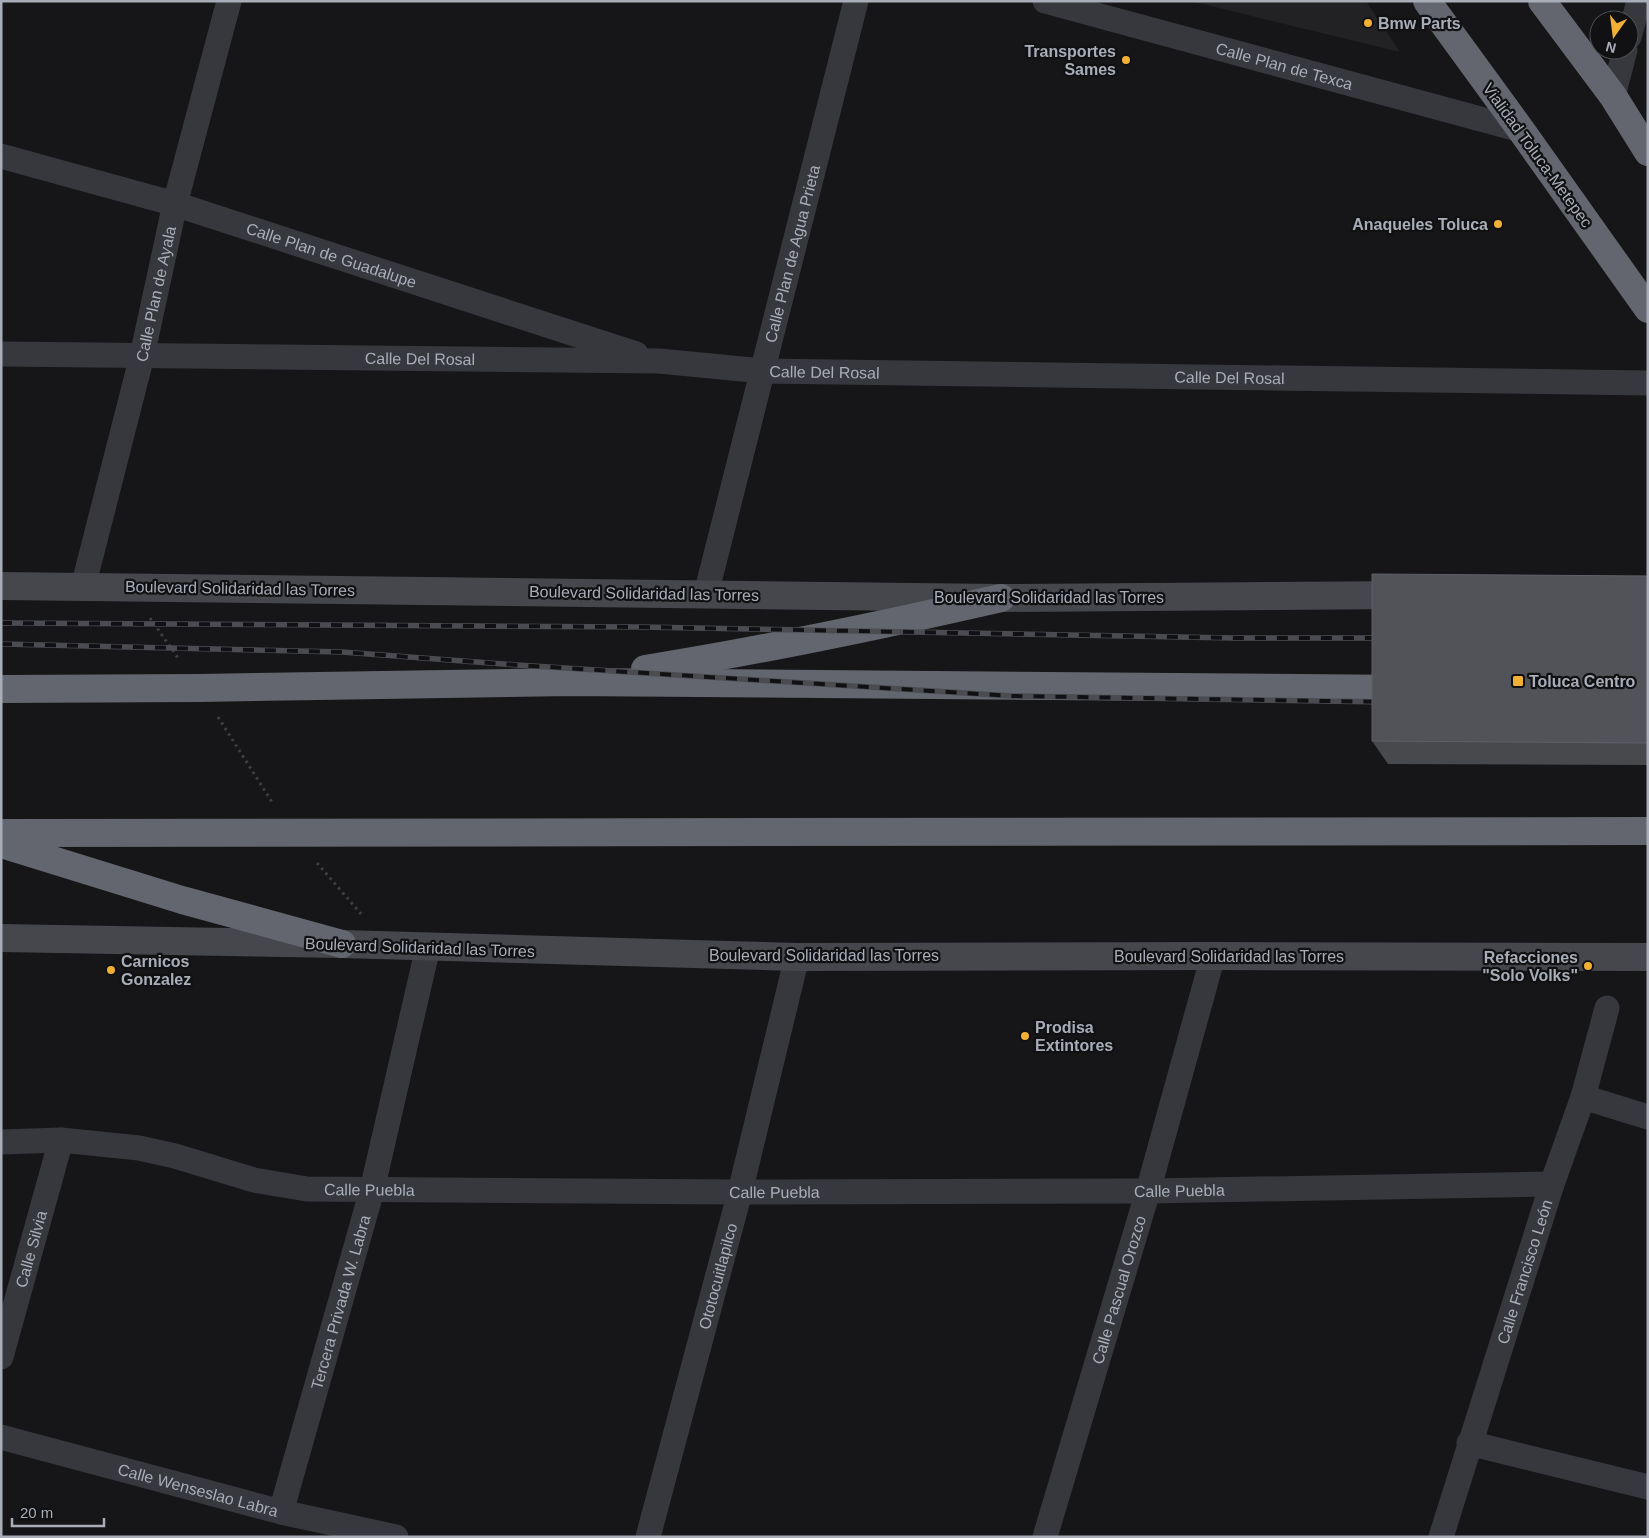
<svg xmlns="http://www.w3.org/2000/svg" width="1649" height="1538" viewBox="0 0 1649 1538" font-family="Helvetica,sans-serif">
	<rect width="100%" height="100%" fill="#161618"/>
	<polygon fill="#222225" points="1190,1 1366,1 1400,52"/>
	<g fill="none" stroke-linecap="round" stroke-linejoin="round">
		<g stroke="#3d3f44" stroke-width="3" stroke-dasharray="2.5 4" stroke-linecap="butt">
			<polyline points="150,618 178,658"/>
			<polyline points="218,717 272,802"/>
			<polyline points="317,863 362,915"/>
		</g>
		<g stroke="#37383d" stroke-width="25">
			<path id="s1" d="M1045 1 1521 130"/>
			<polyline points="1629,37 1639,1"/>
			<polyline points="1613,96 1625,50"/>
			<path id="s2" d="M1 156 175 204 636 354"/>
			<path id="s3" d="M1 354 659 361 763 371 1648 383"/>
			<path id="s4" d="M83 587 142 356 175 204 229 1"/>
			<path id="s5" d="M706 594 856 1"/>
			<polyline points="1583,1097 1648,1117"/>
			<path id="s6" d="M1 1142 61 1140 139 1148 175 1156 254 1180 307 1189 740 1192 1148 1191 1552 1184"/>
			<path id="s7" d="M1 1357 61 1140"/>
			<path id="s8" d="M1 1437 281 1512 396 1537"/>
			<polyline points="1469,1443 1648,1487"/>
			<path id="s9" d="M281 1512 372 1190 428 947"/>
			<path id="s10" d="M648 1537 740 1192 797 957"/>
			<path id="s11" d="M1045 1537 1148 1191 1213 956"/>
			<path id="s12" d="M1441 1537 1552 1184 1583 1097 1607 1008"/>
		</g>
		<g stroke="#45474d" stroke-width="28">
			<polyline points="1,586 1001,598 1410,595"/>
			<polyline points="1,938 342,944 797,957 1213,956 1648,957"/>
		</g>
		<g stroke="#63666e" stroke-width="28">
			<polyline points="1427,1 1521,130 1648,309"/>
			<polyline points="1542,1 1613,96 1648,152"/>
			<path d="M645 669C764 650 883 625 1001 598"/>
			<polyline points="1,689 199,688 570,682 1410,689"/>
			<polyline points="1,833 1648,831"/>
			<polyline points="1,844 182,900 342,944"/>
		</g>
		<defs>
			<g id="rail">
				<polyline points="1,623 641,627 1234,638 1385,638"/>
				<polyline points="1,644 342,652 517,665 1012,696 1387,702"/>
			</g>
		</defs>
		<use href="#rail" stroke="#4a4c52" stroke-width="5.5"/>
		<use href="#rail" stroke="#111113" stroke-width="4" stroke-dasharray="11" stroke-linecap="butt"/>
	</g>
	<polygon fill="#47494d" points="1648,576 1648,765 1388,764 1372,741"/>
	<polygon fill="#525359" stroke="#5f6168" points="1372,574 1648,576 1648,743 1372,741"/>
	<g fill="#f2b134" stroke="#111113" stroke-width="2">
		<circle cx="1368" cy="23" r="5"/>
		<circle cx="1126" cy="60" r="5"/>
		<circle cx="1498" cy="224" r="5"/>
		<rect x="1512" y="675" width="12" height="12" rx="2.5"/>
		<circle cx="1588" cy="966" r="5"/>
		<circle cx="111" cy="970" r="5"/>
		<circle cx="1025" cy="1036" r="5"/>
	</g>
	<g text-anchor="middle" stroke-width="4.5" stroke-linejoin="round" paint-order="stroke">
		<g font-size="16" font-weight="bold" fill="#a8adb8" stroke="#111113" text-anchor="start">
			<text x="1378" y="29">Bmw Parts</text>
			<text x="1116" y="57" text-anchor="end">Transportes<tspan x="1116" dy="18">Sames</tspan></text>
			<text x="1488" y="230" text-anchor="end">Anaqueles Toluca</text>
			<text x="1529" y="687">Toluca Centro</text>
			<text x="1578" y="963" text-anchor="end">Refacciones<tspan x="1578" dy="18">"Solo Volks"</tspan></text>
			<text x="121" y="967">Carnicos<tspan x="121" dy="18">Gonzalez</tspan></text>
			<text x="1035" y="1033">Prodisa<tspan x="1035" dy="18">Extintores</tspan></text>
		</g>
		<g font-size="16" fill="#a8adb8" stroke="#111113">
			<text dy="6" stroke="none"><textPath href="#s1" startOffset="248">Calle Plan de Texca</textPath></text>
			<text transform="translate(1538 155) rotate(54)" y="6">Vialidad Toluca-Metepec</text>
			<text dy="6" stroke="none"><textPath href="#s5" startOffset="351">Calle Plan de Agua Prieta</textPath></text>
			<text dy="6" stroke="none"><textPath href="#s2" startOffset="345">Calle Plan de Guadalupe</textPath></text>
			<text dy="6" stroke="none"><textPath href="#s4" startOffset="302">Calle Plan de Ayala</textPath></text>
			<text dy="6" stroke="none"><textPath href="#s3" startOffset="419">Calle Del Rosal</textPath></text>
			<text dy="6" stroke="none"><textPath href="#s3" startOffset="824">Calle Del Rosal</textPath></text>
			<text dy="6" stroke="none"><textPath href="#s3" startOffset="1229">Calle Del Rosal</textPath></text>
			<text transform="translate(240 588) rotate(1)" y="6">Boulevard Solidaridad las Torres</text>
			<text transform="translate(644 593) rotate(1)" y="6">Boulevard Solidaridad las Torres</text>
			<text x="1049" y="603">Boulevard Solidaridad las Torres</text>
			<text transform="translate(420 947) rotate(2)" y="6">Boulevard Solidaridad las Torres</text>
			<text x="824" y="961">Boulevard Solidaridad las Torres</text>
			<text x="1229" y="962">Boulevard Solidaridad las Torres</text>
			<text dy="6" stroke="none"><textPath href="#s6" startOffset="374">Calle Puebla</textPath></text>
			<text dy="6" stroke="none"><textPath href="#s6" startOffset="1184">Calle Puebla</textPath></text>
			<text dy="6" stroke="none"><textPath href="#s6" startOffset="779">Calle Puebla</textPath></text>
			<text dy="6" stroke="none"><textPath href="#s7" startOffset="112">Calle Silvia</textPath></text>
			<text dy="6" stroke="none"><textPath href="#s12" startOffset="278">Calle Francisco León</textPath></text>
			<text dy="6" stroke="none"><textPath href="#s10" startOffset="270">Ototocuitlapilco</textPath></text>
			<text dy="6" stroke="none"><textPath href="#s11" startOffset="258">Calle Pascual Orozco</textPath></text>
			<text dy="6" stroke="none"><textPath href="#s9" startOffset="218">Tercera Privada W. Labra</textPath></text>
			<text dy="6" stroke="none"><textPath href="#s8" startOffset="204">Calle Wenseslao Labra</textPath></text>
		</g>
	</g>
	<rect width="1649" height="1538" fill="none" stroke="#a8adb8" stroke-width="5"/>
	<g transform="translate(1614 35) rotate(194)"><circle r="24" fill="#111113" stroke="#4d4f55"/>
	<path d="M0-4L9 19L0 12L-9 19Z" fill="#f2b134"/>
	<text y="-8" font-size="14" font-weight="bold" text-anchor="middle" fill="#a8adb8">N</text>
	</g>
	<path d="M12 1518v8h92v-8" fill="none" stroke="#a8adb8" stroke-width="2.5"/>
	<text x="20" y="1518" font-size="15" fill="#a8adb8" stroke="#111113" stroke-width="4" paint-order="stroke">20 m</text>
</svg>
